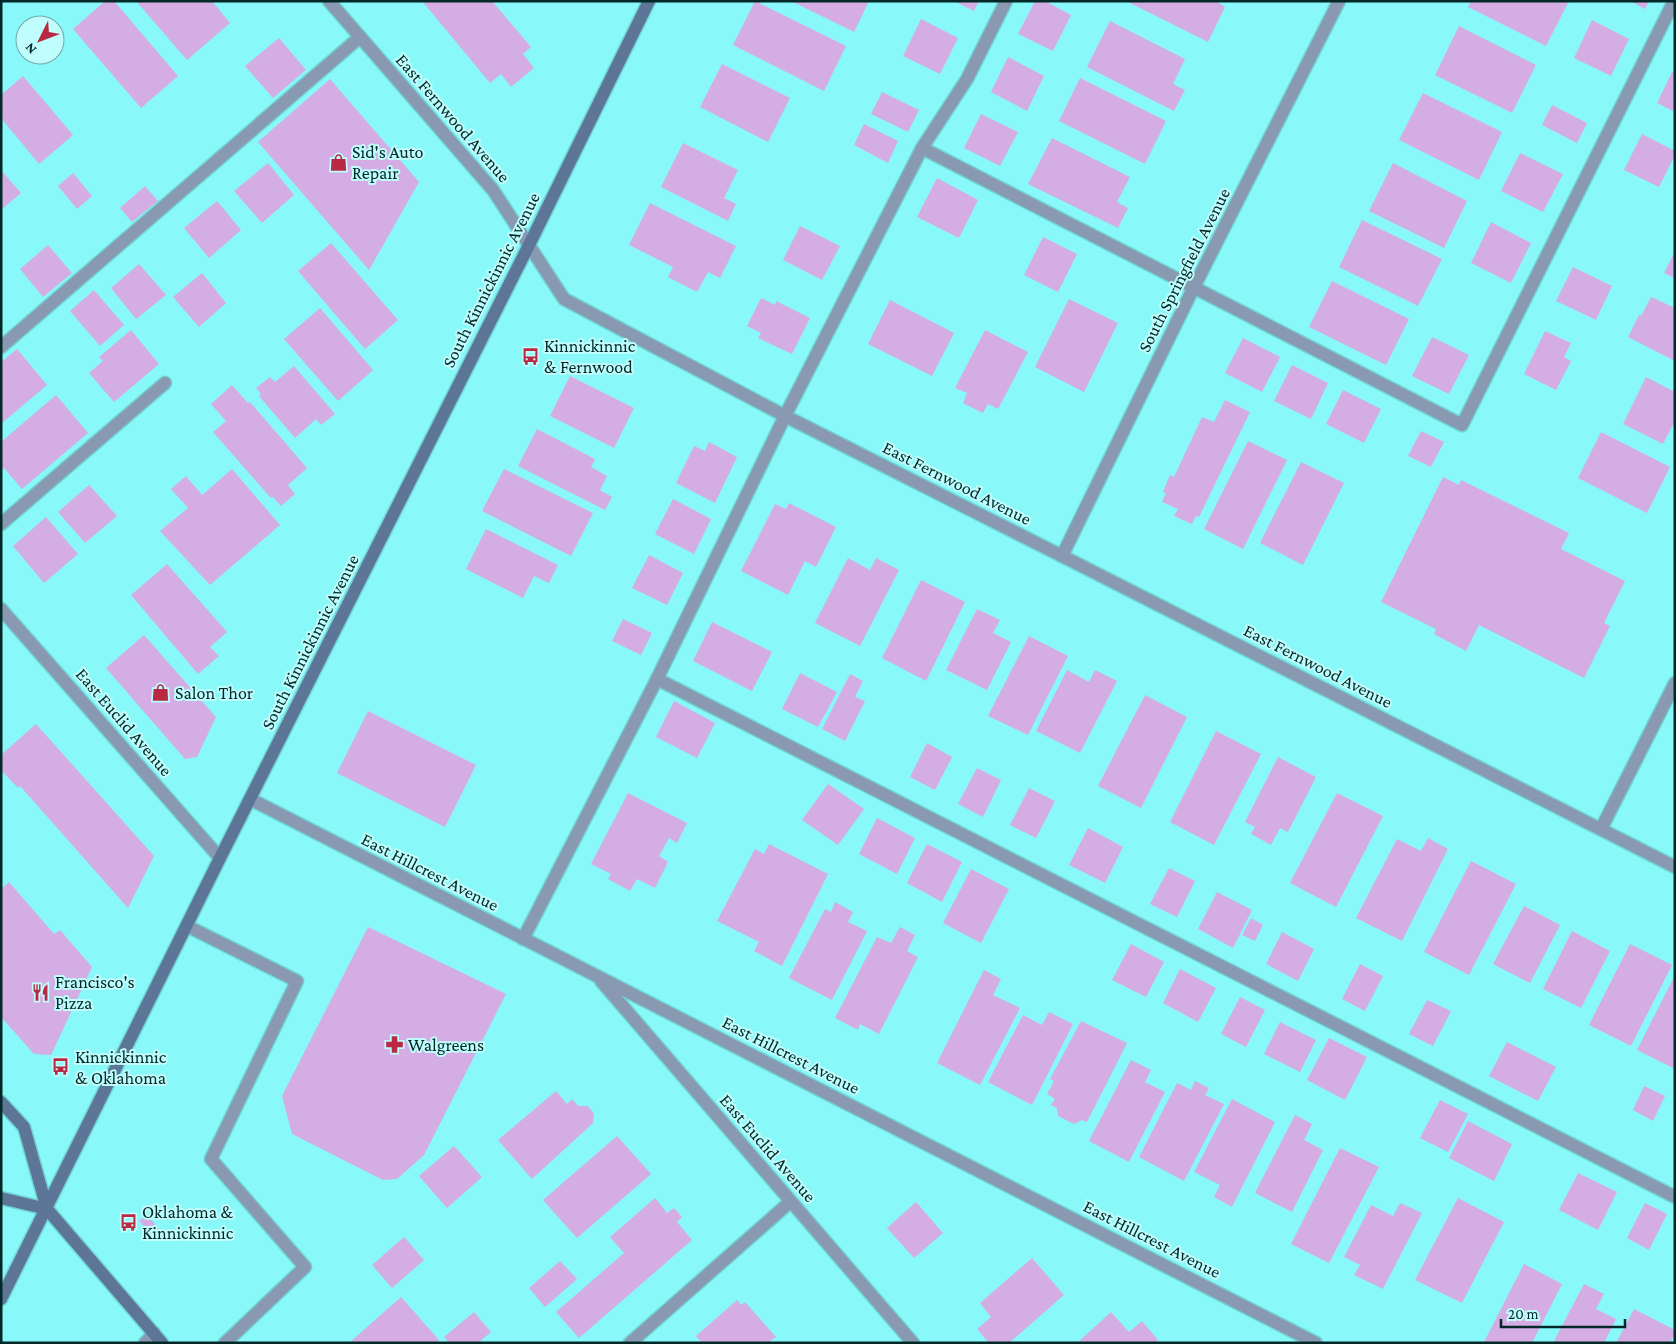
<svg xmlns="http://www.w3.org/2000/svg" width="1676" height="1344" viewBox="0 0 1676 1344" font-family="'Crimson Pro',serif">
	<rect width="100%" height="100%" fill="#89f8f9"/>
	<g fill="#d5ade5">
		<polygon points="105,1 114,1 178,76 141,108 73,29"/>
		<polygon points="136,1 212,1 230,23 187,60"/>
		<polygon points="422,1 492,1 531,47 523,54 534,68 511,87 501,74 490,83"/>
		<polygon points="755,1 846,46 824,91 733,45"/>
		<polygon points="791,1 869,1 854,32"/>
		<polygon points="954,1 979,1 974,11"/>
		<polygon points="1035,1 1045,1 1071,15 1053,51 1018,34"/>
		<polygon points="1126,1 1216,1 1225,7 1208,42"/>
		<polygon points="1471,1 1569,1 1546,46 1468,7"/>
		<polygon points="1630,1 1649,1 1645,9"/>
		<polygon points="921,19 958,38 940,74 903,56"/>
		<polygon points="1592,20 1629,39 1611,76 1574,58"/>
		<polygon points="1110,21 1185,59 1173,84 1185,90 1174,111 1087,67"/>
		<polygon points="1459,26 1536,65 1512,113 1435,75"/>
		<polygon points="279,38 306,70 273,98 245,66"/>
		<polygon points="1008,57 1044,76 1027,111 991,92"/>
		<polygon points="722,64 790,98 768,142 700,107"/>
		<polygon points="1672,72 1675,73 1675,112 1657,103"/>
		<polygon points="23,76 73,135 39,164 1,118 1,95"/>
		<polygon points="1080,78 1166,121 1145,164 1059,121"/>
		<polygon points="330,79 419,182 369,270 258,142"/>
		<polygon points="882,92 919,110 908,132 871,114"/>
		<polygon points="1423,93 1502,132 1479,180 1399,140"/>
		<polygon points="1552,105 1587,123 1577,143 1542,125"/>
		<polygon points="981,114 1018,132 1000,166 964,148"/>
		<polygon points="864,124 898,141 888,163 854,145"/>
		<polygon points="1642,134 1675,151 1675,155 1659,187 1624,170"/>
		<polygon points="1052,138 1130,177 1117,202 1128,208 1118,228 1028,184"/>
		<polygon points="683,143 738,170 724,198 736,204 728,221 661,187"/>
		<polygon points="1520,153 1563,174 1543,212 1501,191"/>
		<polygon points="268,163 294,195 262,223 234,191"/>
		<polygon points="1393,163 1467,201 1444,248 1369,211"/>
		<polygon points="1,170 21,193 1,210"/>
		<polygon points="73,173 92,196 77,209 58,186"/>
		<polygon points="937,178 978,200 959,238 917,217"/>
		<polygon points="145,186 158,201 132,222 120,208"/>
		<polygon points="217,201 241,230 209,258 184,228"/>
		<polygon points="650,203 736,246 720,278 708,272 697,292 668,277 673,267 629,245"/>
		<polygon points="1362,220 1442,259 1418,306 1339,267"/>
		<polygon points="1491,222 1531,243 1511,283 1471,263"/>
		<polygon points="800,226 840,246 822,280 783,260"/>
		<polygon points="1043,237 1077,254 1058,292 1024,275"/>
		<polygon points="331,243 398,320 365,349 298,271"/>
		<polygon points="48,245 72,273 43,297 20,269"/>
		<polygon points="1675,251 1675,278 1664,273"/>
		<polygon points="139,264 166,295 136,319 111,288"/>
		<polygon points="1573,267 1612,286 1596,320 1556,301"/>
		<polygon points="202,273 226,303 199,327 173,297"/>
		<polygon points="1332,281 1409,319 1386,365 1309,327"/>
		<polygon points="94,290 124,325 100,346 70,311"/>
		<polygon points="1651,297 1675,308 1675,361 1628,337 1639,315 1641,316"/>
		<polygon points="761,298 775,305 776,301 810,318 792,354 758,338 761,333 747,326"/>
		<polygon points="1069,299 1118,323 1084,392 1035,367"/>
		<polygon points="890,300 954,333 932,376 868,344"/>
		<polygon points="320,308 373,370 338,401 284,339"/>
		<polygon points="131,330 159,364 114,402 89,373 103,361 99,357"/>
		<polygon points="985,330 1028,352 998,409 988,404 983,413 963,403 967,393 955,388"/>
		<polygon points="1545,331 1571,343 1564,357 1571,361 1556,390 1524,374"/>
		<polygon points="1432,337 1469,355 1449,394 1412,376"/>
		<polygon points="1243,338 1280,357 1262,392 1225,373"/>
		<polygon points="17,349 47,385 1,424 1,362"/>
		<polygon points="1292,365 1328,383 1311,419 1274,401"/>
		<polygon points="294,366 335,414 321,425 316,419 295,438 259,396 261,394 256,388 270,377 275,382"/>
		<polygon points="570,376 634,408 614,448 550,416"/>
		<polygon points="1646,377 1675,392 1675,421 1663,444 1623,424"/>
		<polygon points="232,385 248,403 250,402 307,468 288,485 295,494 281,506 273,497 271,498 213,432 226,421 211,404"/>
		<polygon points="1343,390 1381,409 1364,443 1326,424"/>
		<polygon points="56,395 88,433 22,489 4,468 1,470 1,442"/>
		<polygon points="1225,400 1250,412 1199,517 1196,516 1192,524 1174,516 1178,509 1162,502 1166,493 1163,492 1170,475 1174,477 1202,417 1214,422"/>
		<polygon points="537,429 595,459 591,467 607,476 600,490 612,497 605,510 518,466"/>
		<polygon points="1421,431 1444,442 1431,467 1408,456"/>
		<polygon points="1601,432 1670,467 1647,513 1578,478"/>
		<polygon points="1248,441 1287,460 1243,549 1204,529"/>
		<polygon points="709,442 737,457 715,503 676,483 694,446 705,451"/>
		<polygon points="1301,462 1344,483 1303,565 1260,543"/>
		<polygon points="232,469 280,525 210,585 160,531 188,508 171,489 186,476 202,495"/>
		<polygon points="504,469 593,513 571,556 482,511"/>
		<polygon points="1443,477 1459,485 1461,480 1569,533 1561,549 1625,581 1604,623 1610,626 1584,678 1479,625 1466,651 1434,634 1436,629 1381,602"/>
		<polygon points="89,485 117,516 85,543 58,512"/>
		<polygon points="673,499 711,519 694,554 655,534"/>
		<polygon points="789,503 836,527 816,567 805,561 788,595 741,571 775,504 786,509"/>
		<polygon points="46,517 78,554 44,583 13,546"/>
		<polygon points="486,529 558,565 549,583 534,576 523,598 466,569"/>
		<polygon points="649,555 683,573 667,605 632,588"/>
		<polygon points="848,558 870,570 876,558 899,570 860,646 815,623"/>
		<polygon points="167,564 227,632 210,647 219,656 198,674 131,595"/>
		<polygon points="921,580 965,602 926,681 882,658"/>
		<polygon points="977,609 1000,620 993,633 1011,642 987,690 946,670"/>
		<polygon points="623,619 652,633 641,655 612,641"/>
		<polygon points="712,622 772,652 752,691 693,661"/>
		<polygon points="144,635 216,717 197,757 185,759 106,668"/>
		<polygon points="1029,636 1068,656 1028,735 988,716"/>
		<polygon points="1067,670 1089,682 1095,670 1117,681 1080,753 1036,731"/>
		<polygon points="800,673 837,692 818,727 782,709"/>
		<polygon points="850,674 863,681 855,697 865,701 845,741 822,729"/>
		<polygon points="1145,695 1187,717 1141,808 1098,786"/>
		<polygon points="674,701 715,723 697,758 656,737"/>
		<polygon points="368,711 476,765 445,827 337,773"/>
		<polygon points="36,724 154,856 128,908 20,786 18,788 1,770 1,755"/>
		<polygon points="1216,731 1261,754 1214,845 1170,822"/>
		<polygon points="927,743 952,757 935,790 910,777"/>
		<polygon points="1278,757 1316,777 1288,832 1280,828 1271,845 1251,834 1255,827 1245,822"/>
		<polygon points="977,768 1001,780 983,817 958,804"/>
		<polygon points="828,784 864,809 838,845 802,820"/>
		<polygon points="1029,788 1055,801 1036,838 1010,825"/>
		<polygon points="628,793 687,823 677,843 669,838 659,856 668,862 655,888 637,879 630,891 608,879 611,874 591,864"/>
		<polygon points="1337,793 1383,816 1336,907 1290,883"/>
		<polygon points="877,818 915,838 897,874 859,854"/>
		<polygon points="1088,828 1123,847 1105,883 1069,865"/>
		<polygon points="1428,838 1448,849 1402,941 1356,918 1397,839 1421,851"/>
		<polygon points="769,844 828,874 782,966 754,951 759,942 717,921 755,849 764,854"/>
		<polygon points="927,844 962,862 942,902 907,883"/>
		<polygon points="1471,861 1516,884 1469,975 1424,952"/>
		<polygon points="1169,868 1195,881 1177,917 1150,904"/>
		<polygon points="971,869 1009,889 981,943 943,923"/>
		<polygon points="9,882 54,934 60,930 92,967 51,1055 34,1054 1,1017 1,889"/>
		<polygon points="1217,892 1252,910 1233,948 1198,929"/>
		<polygon points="835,902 853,912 848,922 867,931 832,1000 789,978 825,909 831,912"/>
		<polygon points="1524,906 1560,925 1530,983 1493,964"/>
		<polygon points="1251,918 1263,925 1255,941 1242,935"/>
		<polygon points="368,927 506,994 424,1155 397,1179 383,1180 292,1134 282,1096"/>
		<polygon points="900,927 915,935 907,951 918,957 879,1034 860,1024 858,1030 835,1018 877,937 891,943"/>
		<polygon points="1572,931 1610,951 1581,1008 1543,989"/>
		<polygon points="1282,932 1314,949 1298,981 1266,964"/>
		<polygon points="1131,944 1164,962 1146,997 1112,980"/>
		<polygon points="1630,944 1672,965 1631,1046 1589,1025"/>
		<polygon points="1360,964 1383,976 1365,1011 1342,999"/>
		<polygon points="1180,969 1216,988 1198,1022 1163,1003"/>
		<polygon points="984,970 1001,979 993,995 1020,1008 980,1085 937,1063"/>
		<polygon points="1675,975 1675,1069 1637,1050"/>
		<polygon points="1240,997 1265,1010 1246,1047 1221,1034"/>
		<polygon points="1427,1000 1451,1011 1433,1046 1409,1034"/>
		<polygon points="1049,1012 1073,1024 1032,1105 988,1082 1023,1015 1042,1025"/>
		<polygon points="1081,1021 1127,1043 1087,1122 1082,1120 1074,1124 1058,1116 1057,1108 1051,1105 1055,1099 1047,1094 1054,1081 1050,1079"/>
		<polygon points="1280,1022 1316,1040 1300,1072 1264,1054"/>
		<polygon points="1329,1038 1367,1057 1345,1100 1307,1080"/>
		<polygon points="1507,1042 1556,1067 1538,1101 1489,1076"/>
		<polygon points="1131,1060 1151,1070 1145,1082 1165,1092 1129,1162 1089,1141"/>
		<polygon points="1195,1081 1209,1088 1205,1095 1224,1104 1184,1181 1139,1157 1177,1083 1191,1090"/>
		<polygon points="1644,1086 1665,1096 1653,1121 1633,1110"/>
		<polygon points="556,1091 567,1104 572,1099 578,1106 588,1106 594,1114 593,1123 532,1179 498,1140"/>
		<polygon points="1232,1099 1275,1122 1232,1207 1214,1197 1220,1185 1194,1172"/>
		<polygon points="1440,1100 1468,1114 1448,1152 1420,1138"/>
		<polygon points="1295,1115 1312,1124 1304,1140 1323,1150 1292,1212 1255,1193"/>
		<polygon points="1468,1121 1512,1144 1494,1181 1449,1158"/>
		<polygon points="617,1136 651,1174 577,1238 543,1200"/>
		<polygon points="454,1146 482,1177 447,1208 419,1176"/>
		<polygon points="1340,1148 1379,1167 1329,1263 1291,1244"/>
		<polygon points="1578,1173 1617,1192 1598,1230 1559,1210"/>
		<polygon points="655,1198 667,1213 674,1208 682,1217 677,1222 692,1240 579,1338 556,1312 624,1253 610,1237"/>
		<polygon points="1458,1198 1504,1222 1462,1303 1415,1280"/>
		<polygon points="916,1202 943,1233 914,1258 887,1228"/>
		<polygon points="1400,1203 1422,1213 1383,1289 1354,1275 1360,1265 1344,1257 1371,1205 1393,1216"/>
		<polygon points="1645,1203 1667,1214 1649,1250 1627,1238"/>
		<polygon points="147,1215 160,1230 153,1236 139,1221"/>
		<polygon points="404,1237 424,1260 392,1288 372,1265"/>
		<polygon points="1032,1258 1064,1295 1009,1343 989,1343 977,1329 991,1317 980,1303"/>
		<polygon points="560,1261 577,1279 545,1307 529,1288"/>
		<polygon points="1524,1264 1562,1284 1532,1343 1486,1343 1484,1342"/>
		<polygon points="1584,1284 1604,1294 1596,1309 1616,1319 1604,1343 1553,1343"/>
		<polygon points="401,1297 439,1340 436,1343 349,1343"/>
		<polygon points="737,1300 741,1305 745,1302 776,1337 770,1341 772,1343 702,1343 696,1336"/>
		<polygon points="1634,1309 1675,1330 1675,1334 1670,1343 1616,1343"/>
		<polygon points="474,1312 491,1332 478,1343 449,1343 444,1337"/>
		<polygon points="1111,1312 1129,1332 1142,1321 1158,1340 1155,1343 1077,1343"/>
	</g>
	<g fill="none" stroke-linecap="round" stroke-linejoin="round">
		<defs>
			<g id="lane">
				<polyline points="922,148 1462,425 1674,1"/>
				<polyline points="1,347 360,37"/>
				<polyline points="1,524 165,383"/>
				<polyline points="657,679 1675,1197"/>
				<polyline points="187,926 297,981 211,1159 305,1267 225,1343"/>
				<polyline points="523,939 657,679 785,416 922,148 967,79 1006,1"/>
				<polyline points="145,1343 154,1333"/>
				<polyline points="630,1343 790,1202"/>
			</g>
			<g id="street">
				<polyline points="329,1 493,190 564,299 785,416 1062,556 1675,867"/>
				<polyline points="1062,556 1193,289 1339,1"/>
				<polyline points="1,609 220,858"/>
				<polyline points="250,799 1316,1343"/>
				<polyline points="1601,829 1675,683"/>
				<polyline points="601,981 913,1343"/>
			</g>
			<g id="secondary">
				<polyline points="1,1102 24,1127 47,1209 162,1343"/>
				<polyline points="1,1198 47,1209"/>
				<polyline points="1,1299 220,858 529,245 649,1"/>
			</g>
		</defs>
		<use href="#lane" stroke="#71d3d3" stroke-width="15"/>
		<use href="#street" stroke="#71d3d3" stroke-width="15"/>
		<use href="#secondary" stroke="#71d3d3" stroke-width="15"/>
		<use href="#lane" stroke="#8899b1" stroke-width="12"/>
		<use href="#street" stroke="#8899b1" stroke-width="12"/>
		<use href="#secondary" stroke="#5d7698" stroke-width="12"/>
	</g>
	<defs>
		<symbol id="shop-bare" viewBox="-9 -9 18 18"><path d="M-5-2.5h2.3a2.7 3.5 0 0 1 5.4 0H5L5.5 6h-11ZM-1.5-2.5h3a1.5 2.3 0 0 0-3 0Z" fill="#ba2944" stroke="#c0fdfd" stroke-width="2.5" paint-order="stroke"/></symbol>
		<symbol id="bus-bare" viewBox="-9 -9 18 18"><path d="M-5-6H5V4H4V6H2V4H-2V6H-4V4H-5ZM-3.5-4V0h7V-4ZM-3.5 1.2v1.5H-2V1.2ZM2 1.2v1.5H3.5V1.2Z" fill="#ba2944" stroke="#c0fdfd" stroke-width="2.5" paint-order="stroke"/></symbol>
		<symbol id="restaurant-bare" viewBox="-9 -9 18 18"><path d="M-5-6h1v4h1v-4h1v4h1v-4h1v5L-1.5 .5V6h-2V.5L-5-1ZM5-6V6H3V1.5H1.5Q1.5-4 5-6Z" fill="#ba2944" stroke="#c0fdfd" stroke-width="2.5" paint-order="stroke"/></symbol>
		<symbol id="pharmacy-bare" viewBox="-9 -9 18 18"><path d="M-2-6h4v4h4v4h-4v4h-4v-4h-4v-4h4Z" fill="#ba2944" stroke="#c0fdfd" stroke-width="2.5" paint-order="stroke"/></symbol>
	</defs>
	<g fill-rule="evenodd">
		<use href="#shop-bare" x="326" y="150" width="25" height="25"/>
		<use href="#bus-bare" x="518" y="344" width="25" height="25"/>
		<use href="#shop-bare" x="148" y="680" width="25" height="25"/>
		<use href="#restaurant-bare" x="28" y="980" width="25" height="25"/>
		<use href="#pharmacy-bare" x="382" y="1032" width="25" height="25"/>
		<use href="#bus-bare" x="48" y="1054" width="25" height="25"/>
		<use href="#bus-bare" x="116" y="1210" width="25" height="25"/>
	</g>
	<g text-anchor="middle" stroke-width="4" stroke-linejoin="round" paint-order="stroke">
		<g font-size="18" fill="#022828" stroke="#c0fdfd">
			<text transform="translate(453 118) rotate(49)" y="6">East Fernwood Avenue</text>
			<text transform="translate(1184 270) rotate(-63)" y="6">South Springfield Avenue</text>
			<text transform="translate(491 280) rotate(-63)" y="6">South Kinnickinnic Avenue</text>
			<text transform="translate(957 483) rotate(27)" y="6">East Fernwood Avenue</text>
			<text transform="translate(310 642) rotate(-63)" y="6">South Kinnickinnic Avenue</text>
			<text transform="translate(1318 666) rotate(27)" y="6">East Fernwood Avenue</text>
			<text transform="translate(124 722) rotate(49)" y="6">East Euclid Avenue</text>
			<text transform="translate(430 872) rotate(27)" y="6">East Hillcrest Avenue</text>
			<text transform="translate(791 1055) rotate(27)" y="6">East Hillcrest Avenue</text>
			<text transform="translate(768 1148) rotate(49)" y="6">East Euclid Avenue</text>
			<text transform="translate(1152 1239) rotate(27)" y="6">East Hillcrest Avenue</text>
		</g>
		<g font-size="18" fill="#022828" stroke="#c0fdfd" text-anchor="start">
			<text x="352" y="158">Sid's Auto<tspan x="352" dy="21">Repair</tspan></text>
			<text x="544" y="352">Kinnickinnic<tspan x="544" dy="21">&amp; Fernwood</tspan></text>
			<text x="175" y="699">Salon Thor</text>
			<text x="55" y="988">Francisco's<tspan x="55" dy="21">Pizza</tspan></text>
			<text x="408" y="1051">Walgreens</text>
			<text x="75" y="1063">Kinnickinnic<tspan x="75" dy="21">&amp; Oklahoma</tspan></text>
			<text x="142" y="1218">Oklahoma &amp;<tspan x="142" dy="21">Kinnickinnic</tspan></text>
		</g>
	</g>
	<rect width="1676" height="1344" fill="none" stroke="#022828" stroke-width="5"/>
	<g transform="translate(40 40) rotate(228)"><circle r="24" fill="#c0fdfd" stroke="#74a8a8"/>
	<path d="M0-4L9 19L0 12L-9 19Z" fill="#ba2944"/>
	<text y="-8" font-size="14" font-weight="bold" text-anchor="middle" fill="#022828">N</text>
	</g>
	<path d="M1501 1319v8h124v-8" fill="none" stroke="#022828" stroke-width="2.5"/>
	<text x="1508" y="1319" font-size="15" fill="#022828" stroke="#c0fdfd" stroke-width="4" paint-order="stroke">20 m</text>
</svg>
